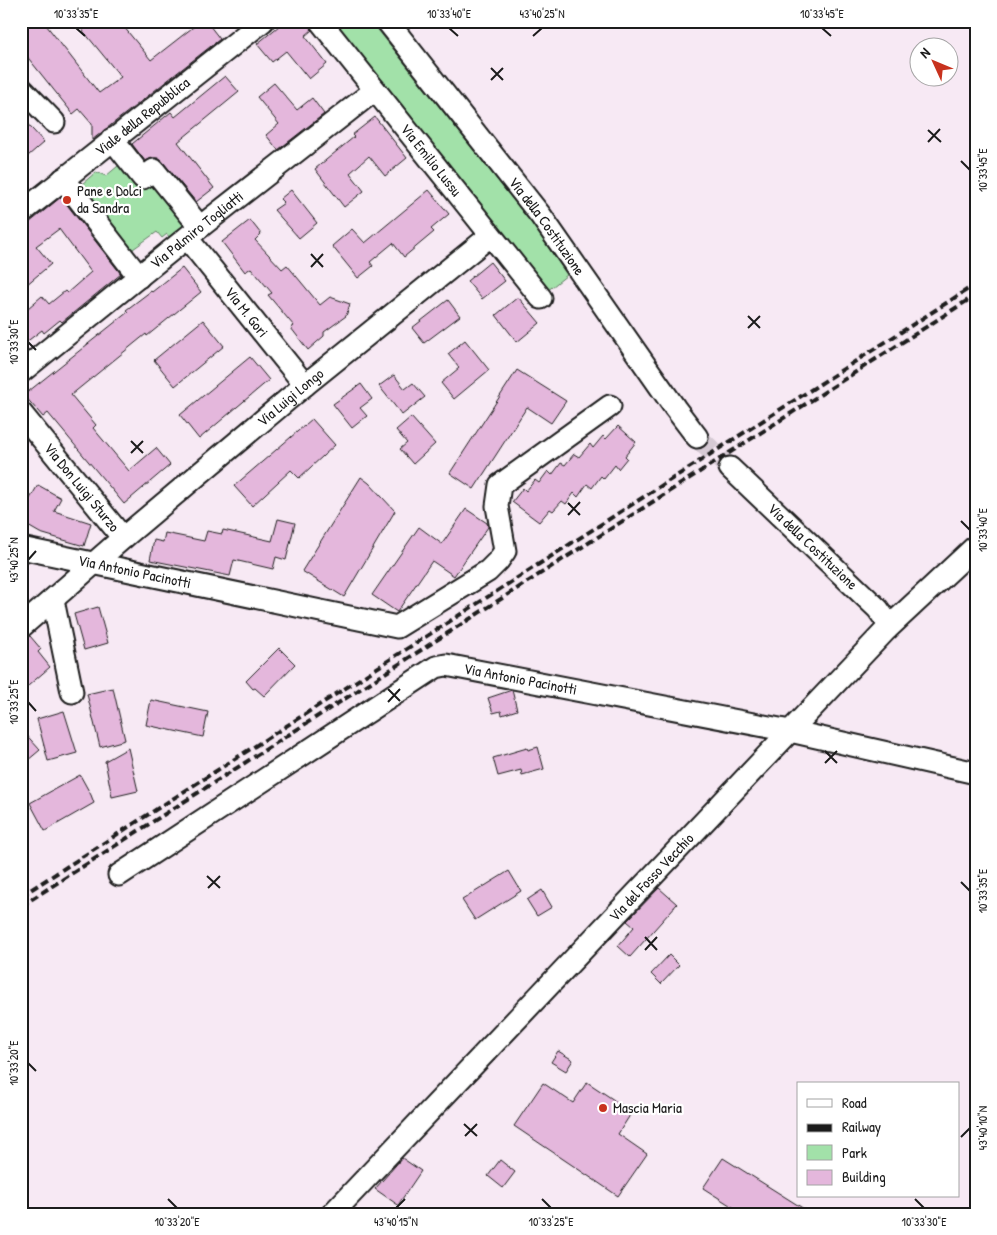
<svg xmlns="http://www.w3.org/2000/svg" width="997" height="1235" viewBox="0 0 997 1235" font-family="'Patrick Hand',sans-serif">
	<rect width="100%" height="100%" fill="#f7e9f4"/>
	<filter id="ink" filterUnits="userSpaceOnUse"><feTurbulence type="fractalNoise" baseFrequency=".02" numOctaves="2"/><feDisplacementMap in="SourceGraphic" scale="10" xChannelSelector="R" yChannelSelector="G"/><feConvolveMatrix kernelMatrix="1 2 1 2 8 2 1 2 1" color-interpolation-filters="sRGB"/></filter>
	<g filter="url(#ink)">
		<g fill="#a2e1a9" stroke="#5f7e62">
			<polygon points="327,21 371,21 533,225 567,275 547,291"/>
			<polygon points="124,161 153,175 192,223 171,240 167,234 162,238 157,232 133,249 132,262 75,190 96,172 106,176"/>
		</g>
		<g fill="#e4b7dc" stroke="#1c1c1c">
			<polygon points="21,21 43,21 99,93 121,77 75,21 119,21 151,60 201,21 206,21 220,39 92,140 92,124 79,109 73,114 21,49"/>
			<polygon points="285,21 308,21 312,30 305,36 327,64 309,79 286,51 272,62 257,44"/>
			<polygon points="225,76 239,92 178,142 214,188 196,202 163,162 158,158 153,158 145,161 132,144 171,112 175,117"/>
			<polygon points="274,83 297,110 312,98 324,114 278,150 266,135 279,124 257,97"/>
			<polygon points="21,117 44,142 21,162"/>
			<polygon points="375,117 407,158 385,176 369,156 350,173 364,191 344,207 315,169 354,137 352,135"/>
			<polygon points="291,190 317,223 299,238 274,210 284,203 280,199"/>
			<polygon points="429,190 449,214 431,229 434,232 404,257 393,243 370,262 373,266 358,278 332,246 352,229 365,243"/>
			<polygon points="61,197 121,274 62,322 60,320 44,333 42,330 21,346 21,314 42,296 49,304 65,291 67,293 91,272 59,229 36,246 51,264 26,285 21,279 21,227 29,223"/>
			<polygon points="250,220 261,234 255,240 282,269 287,265 320,305 330,297 350,304 346,316 324,332 324,336 308,350 291,328 294,326 268,295 272,293 251,268 245,272 222,242"/>
			<polygon points="490,262 505,281 482,299 467,281"/>
			<polygon points="182,268 201,292 147,336 146,334 71,395 96,425 93,428 129,471 156,448 170,465 124,504 48,413 43,417 24,395 128,312 126,310 151,291 152,292"/>
			<polygon points="518,297 540,323 517,342 496,315"/>
			<polygon points="448,300 460,316 424,343 412,328"/>
			<polygon points="203,320 224,346 175,386 154,360"/>
			<polygon points="465,340 489,370 454,399 441,383 459,368 448,354"/>
			<polygon points="250,357 269,380 199,439 180,415"/>
			<polygon points="517,370 566,401 551,423 527,407 474,489 450,473"/>
			<polygon points="394,375 405,389 413,383 425,397 402,415 379,386"/>
			<polygon points="361,384 372,399 360,408 367,416 352,428 333,404"/>
			<polygon points="411,417 435,444 413,464 400,449 407,443 396,430"/>
			<polygon points="312,419 335,445 299,478 291,470 252,506 234,486"/>
			<polygon points="618,426 636,442 625,456 627,458 618,469 615,465 604,479 601,476 592,488 587,484 578,497 574,493 566,504 562,501 553,511 550,509 539,522 512,502 523,488 526,491 535,480 539,483 548,471 552,475 561,463 565,465 574,454 579,457 590,444 593,448 603,436 606,439"/>
			<polygon points="361,477 369,483 395,511 344,597 302,571"/>
			<polygon points="38,485 61,498 54,511 91,523 84,546 40,533 21,522 21,514"/>
			<polygon points="466,509 487,523 488,527 454,576 432,561 397,612 372,595 419,527 442,544"/>
			<polygon points="278,519 295,523 286,560 276,557 273,569 234,560 230,576 150,560 154,540 163,542 165,533 204,541 207,531 222,534 223,530 272,541"/>
			<polygon points="98,607 108,643 84,650 74,614"/>
			<polygon points="30,636 41,649 38,652 50,667 28,686 21,679 21,640"/>
			<polygon points="279,648 295,664 264,696 255,688 253,689 246,681"/>
			<polygon points="113,688 125,740 100,747 87,694"/>
			<polygon points="512,690 517,710 502,715 501,711 493,713 488,698"/>
			<polygon points="151,700 208,712 203,737 146,725"/>
			<polygon points="64,711 77,753 48,761 37,719"/>
			<polygon points="21,729 40,750 21,766"/>
			<polygon points="538,747 544,769 522,775 521,770 498,776 493,758 527,748 528,750"/>
			<polygon points="128,748 138,791 112,797 105,761"/>
			<polygon points="80,775 91,795 94,803 45,831 30,803"/>
			<polygon points="509,871 521,891 475,920 462,900"/>
			<polygon points="659,888 677,904 630,957 618,946 634,927 627,921"/>
			<polygon points="542,890 552,907 537,916 527,900"/>
			<polygon points="669,955 679,965 661,984 651,974"/>
			<polygon points="558,1051 573,1060 566,1071 551,1062"/>
			<polygon points="587,1082 632,1112 618,1134 647,1154 618,1196 514,1126 543,1083 573,1103"/>
			<polygon points="402,1158 421,1171 398,1205 375,1189"/>
			<polygon points="723,1158 812,1214 744,1214 703,1188"/>
			<polygon points="500,1160 515,1172 503,1188 488,1176"/>
		</g>
		<g fill="none" stroke-linecap="round" stroke-linejoin="round">
			<polyline stroke="#d6cad4" stroke-width="21" stroke-dasharray="21 11" stroke-linecap="butt" points="697,437 730,468"/>
			<defs>
				<g id="minor">
					<path id="s1" d="M320 21 541 298"/>
					<path id="s2" d="M387 21 541 216 675 408 697 437"/>
					<polyline points="21,88 54,122"/>
					<polyline points="112,139 143,178 154,170 200,227"/>
					<polyline points="63,179 139,277"/>
					<path id="s3" d="M21 213 263 21"/>
					<path id="s4" d="M187 238 305 385"/>
					<path id="s5" d="M21 372 200 227 375 90"/>
					<path id="s6" d="M21 413 123 538"/>
					<path id="s7" d="M730 468 878 609 887 622V629"/>
					<path id="s8" d="M21 548 397 627 488 571 498 561 505 551 497 506 500 485 610 406"/>
					<polyline points="53,600 72,692"/>
					<path id="s9" d="M21 627 123 538 305 385 490 236"/>
					<path id="s10" d="M119 875 436 667 446 665 790 731 976 773"/>
					<path id="s11" d="M332 1214 887 629 976 546"/>
				</g>
			</defs>
			<use href="#minor" stroke="#1c1c1c" stroke-width="25"/>
			<use href="#minor" stroke="#fff" stroke-width="21"/>
			<g stroke="#1c1c1c" stroke-width="4" stroke-dasharray="8 4" stroke-linecap="butt">
				<polyline points="21,896 976,284"/>
				<polyline points="21,906 976,295"/>
			</g>
		</g>
	</g>
	<path fill="none" stroke="#1c1c1c" stroke-width="2" d="M76 28 85 36M449 28 458 36M822 28 831 36M533 36 542 28M491 68 503 80M491 80 503 68M928 130 941 142M928 142 940 129M961 161 970 170M311 254 323 267M311 267 323 254M748 316 760 328M748 328 760 316M28 342 36 350M131 441 143 453M131 453 143 441M568 503 580 515M568 515 580 502M961 521 970 530M28 560 36 551M388 689 400 701M28 702 36 711M388 702 400 689M825 751 837 763M825 763 837 751M207 876 220 888M961 882 970 891M208 888 220 876M645 937 657 950M645 950 657 937M28 1063 36 1071M464 1124 477 1136M465 1136 477 1124M961 1137 970 1128M168 1199 177 1208M542 1199 551 1208M915 1199 924 1208M396 1208 405 1199"/>
	<g fill="#c8321e" stroke="#fff" stroke-width="2">
		<circle cx="67" cy="200" r="5"/>
		<circle cx="603" cy="1108" r="5"/>
	</g>
	<g text-anchor="middle" stroke-width="4.5" stroke-linejoin="round" paint-order="stroke">
		<g font-size="15" fill="#1c1c1c" stroke="#fff">
			<text dy="5" stroke="none"><textPath href="#s3" startOffset="155">Viale della Repubblica</textPath></text>
			<text dy="5" stroke="none"><textPath href="#s1" startOffset="178">Via Emilio Lussu</textPath></text>
			<text dy="5" stroke="none"><textPath href="#s2" startOffset="260">Via della Costituzione</textPath></text>
			<text dy="5" stroke="none"><textPath href="#s5" startOffset="226">Via Palmiro Togliatti</textPath></text>
			<text dy="5" stroke="none"><textPath href="#s4" startOffset="95">Via M. Gori</textPath></text>
			<text dy="5" stroke="none"><textPath href="#s9" startOffset="354">Via Luigi Longo</textPath></text>
			<text dy="5" stroke="none"><textPath href="#s6" startOffset="96">Via Don Luigi Sturzo</textPath></text>
			<text dy="5" stroke="none"><textPath href="#s7" startOffset="114">Via della Costituzione</textPath></text>
			<text dy="5" stroke="none"><textPath href="#s8" startOffset="116">Via Antonio Pacinotti</textPath></text>
			<text dy="5" stroke="none"><textPath href="#s10" startOffset="465">Via Antonio Pacinotti</textPath></text>
			<text dy="5" stroke="none"><textPath href="#s11" startOffset="464">Via del Fosso Vecchio</textPath></text>
		</g>
		<g font-size="15" fill="#1c1c1c" stroke="#fff" text-anchor="start">
			<text x="77" y="196">Pane e Dolci<tspan x="77" dy="17">da Sandra</tspan></text>
			<text x="613" y="1113">Mascia Maria</text>
		</g>
	</g>
	<rect width="997" height="1235" fill="none" stroke="#fff" stroke-width="55"/>
	<rect x="797" y="1082" width="162" height="115" fill="#ffffff" stroke="#a4a4a4"/>
	<rect x="807" y="1099" width="25" height="8" fill="#ffffff" stroke="#a4a4a4"/>
	<text x="842" y="1108" font-size="15" fill="#1c1c1c">Road</text>
	<rect x="807" y="1124" width="25" height="8" fill="#1c1c1c" stroke="#a4a4a4"/>
	<text x="842" y="1132" font-size="15" fill="#1c1c1c">Railway</text>
	<rect x="807" y="1145" width="25" height="15" fill="#a2e1a9" stroke="#a4a4a4"/>
	<text x="842" y="1158" font-size="15" fill="#1c1c1c">Park</text>
	<rect x="807" y="1170" width="25" height="15" fill="#e4b7dc" stroke="#a4a4a4"/>
	<text x="842" y="1182" font-size="15" fill="#1c1c1c">Building</text>
	<g transform="translate(934 62) rotate(314)"><circle r="24" fill="#ffffff" stroke="#a4a4a4"/>
	<path d="M0-4L9 19L0 12L-9 19Z" fill="#c8321e"/>
	<text y="-8" font-size="14" font-weight="bold" text-anchor="middle" fill="#1c1c1c">N</text>
	</g>
	<rect x="28" y="28" width="942" height="1180" fill="none" stroke="#1c1c1c" stroke-width="2"/>
	<g font-size="12" text-anchor="middle" fill="#1c1c1c">
		<text x="76" y="18">10°33'35"E</text>
		<text x="449" y="18">10°33'40"E</text>
		<text x="542" y="18">43°40'25"N</text>
		<text x="822" y="18">10°33'45"E</text>
		<text transform="translate(983 170) rotate(-90)" y="4">10°33'45"E</text>
		<text transform="translate(14 342) rotate(-90)" y="4">10°33'30"E</text>
		<text transform="translate(983 530) rotate(-90)" y="4">10°33'40"E</text>
		<text transform="translate(14 560) rotate(-90)" y="4">43°40'25"N</text>
		<text transform="translate(14 702) rotate(-90)" y="4">10°33'25"E</text>
		<text transform="translate(983 891) rotate(-90)" y="4">10°33'35"E</text>
		<text transform="translate(14 1063) rotate(-90)" y="4">10°33'20"E</text>
		<text transform="translate(983 1128) rotate(-90)" y="4">43°40'10"N</text>
		<text x="177" y="1226">10°33'20"E</text>
		<text x="396" y="1226">43°40'15"N</text>
		<text x="551" y="1226">10°33'25"E</text>
		<text x="924" y="1226">10°33'30"E</text>
	</g>
</svg>
